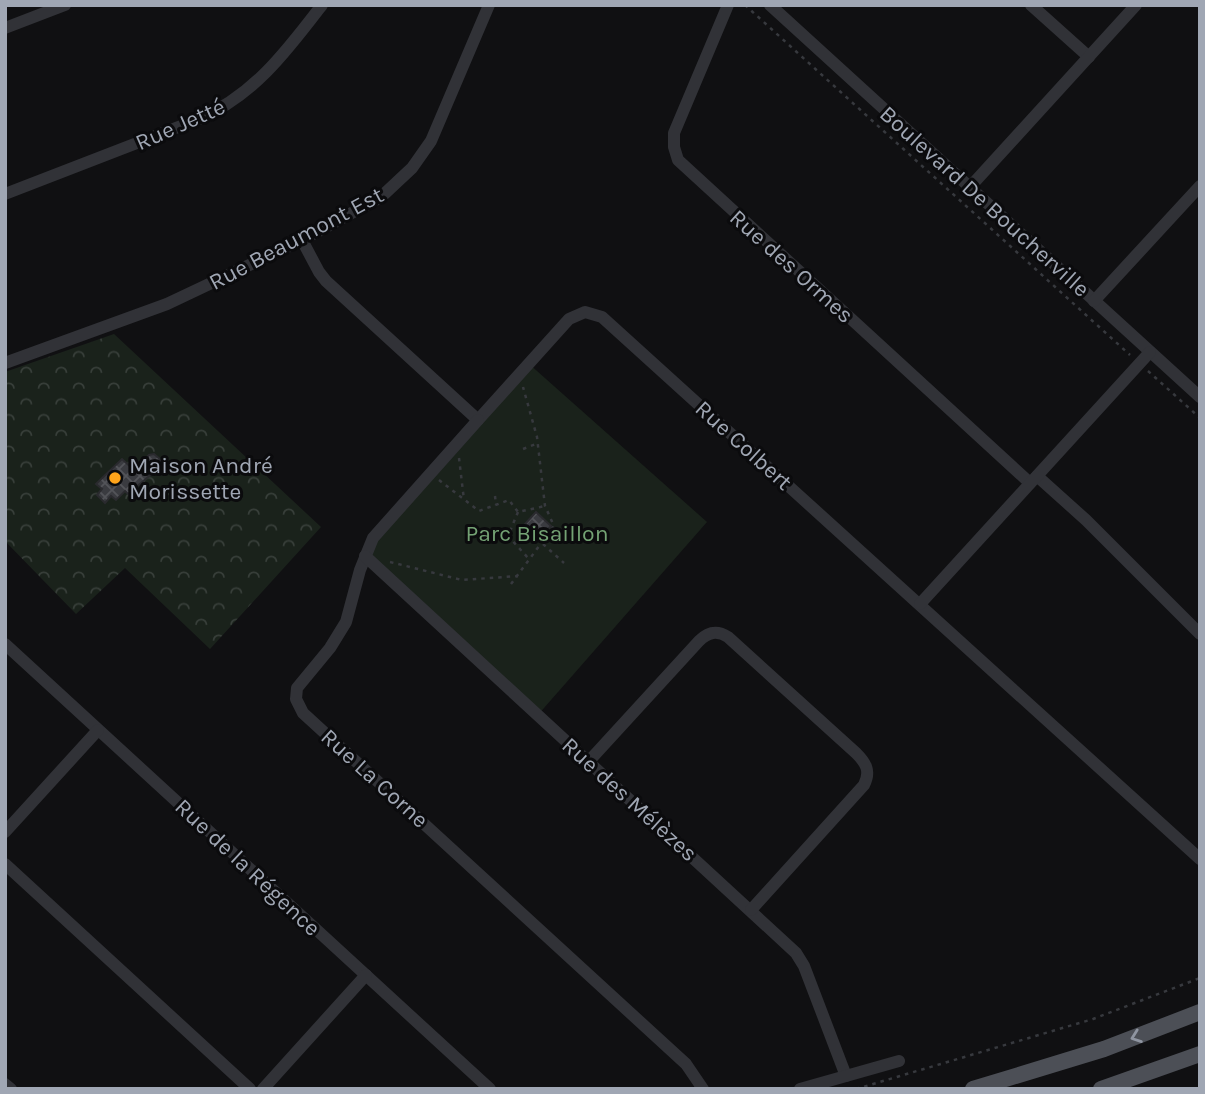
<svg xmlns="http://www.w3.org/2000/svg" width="1205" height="1094" viewBox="0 0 1205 1094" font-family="Karla,sans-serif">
	<defs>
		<pattern id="forest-crowns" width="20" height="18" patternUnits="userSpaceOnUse" patternTransform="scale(1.75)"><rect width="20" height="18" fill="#1a221b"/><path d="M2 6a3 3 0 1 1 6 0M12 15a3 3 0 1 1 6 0" fill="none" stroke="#383f3a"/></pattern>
		<pattern id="building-cross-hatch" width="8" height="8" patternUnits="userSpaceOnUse" patternTransform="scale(1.75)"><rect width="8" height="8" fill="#3a3b40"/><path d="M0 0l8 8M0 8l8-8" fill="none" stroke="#535459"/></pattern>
	</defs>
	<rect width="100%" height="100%" fill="#101012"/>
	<polygon fill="url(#forest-crowns)" points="114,334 321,527 210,649 125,568 76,614 5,541 5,372"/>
	<polygon fill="#1a221b" points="528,363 707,522 537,716 365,556"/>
	<g fill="url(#building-cross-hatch)" stroke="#2a2a2e" stroke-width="2">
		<polygon points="154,454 161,460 157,464 160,467 128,494 125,491 116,500 111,496 105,503 97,495 102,489 96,484 122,459 134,470 149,455"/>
		<polygon points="536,512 551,526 539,539 525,524"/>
	</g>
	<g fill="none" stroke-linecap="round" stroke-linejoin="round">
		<g stroke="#37393e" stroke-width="2.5" stroke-dasharray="3.5 5" stroke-linecap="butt">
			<polyline points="745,5 1130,355"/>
			<polyline points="1148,371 1200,418"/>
			<polyline points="523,449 536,444"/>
			<polyline points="459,458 464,500"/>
			<polyline points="439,480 479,511 509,500 518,512 545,506"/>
			<polyline points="495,496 496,505"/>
			<polyline points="518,512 508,536 529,559"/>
			<polyline points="543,544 564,563"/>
			<polyline points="390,562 462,580 518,576"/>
			<polyline points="511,584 554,526 545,506 537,437 523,387"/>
			<polyline points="856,1089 1093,1019 1200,978"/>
		</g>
		<g stroke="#313237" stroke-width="12">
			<polyline points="728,5 674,133 674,147 678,160 1030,483"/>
			<polyline points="770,5 1200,397"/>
			<polyline points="1031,5 1089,57"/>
			<polyline points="5,28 65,5"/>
			<polyline points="970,187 1136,5"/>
			<path d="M5 194 199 119C254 95 286 52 322 5"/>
			<polyline points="302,240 319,272 326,281 478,420 569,319 585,312 602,317 1200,859"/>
			<polyline points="1094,301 1200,186"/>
			<polyline points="5,363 167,304 302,240 381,197 412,168 431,141 489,5"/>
			<polyline points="478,420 373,538 360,570 346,622 330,648 297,688 296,699 303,713 686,1064 703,1089"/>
			<polyline points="1037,476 1086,520 1200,634"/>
			<polyline points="365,556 796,953 804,966 846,1076"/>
			<polyline points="920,604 1150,352"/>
			<polyline points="5,644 490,1089"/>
			<path d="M589 761 699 641C708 632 717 630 728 637L856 753C866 763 871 771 864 785L751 910"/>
			<polyline points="5,832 98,730"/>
			<polyline points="5,864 250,1089"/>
			<polyline points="5,1084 11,1089"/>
			<polyline points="263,1089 366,975"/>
			<polyline points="800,1089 899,1061"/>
		</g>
		<g stroke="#4c4f56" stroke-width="16">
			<polyline points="973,1089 1104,1049 1200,1012"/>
			<polyline points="1101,1089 1200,1054"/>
		</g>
	</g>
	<defs><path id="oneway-chevron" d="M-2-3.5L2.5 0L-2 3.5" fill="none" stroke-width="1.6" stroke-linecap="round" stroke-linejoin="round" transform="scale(1.75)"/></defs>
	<use stroke="#8f95a1" href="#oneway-chevron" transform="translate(1136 1037) rotate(160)"/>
	<circle fill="#ffa41b" stroke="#0b0b0d" stroke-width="2.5" cx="115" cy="478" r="7"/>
	<g text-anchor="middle" stroke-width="6" stroke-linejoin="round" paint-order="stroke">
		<g font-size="23" fill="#a0a7b4" stroke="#0b0b0d">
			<text transform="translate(180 124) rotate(-24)" y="8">Rue Jetté</text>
			<text transform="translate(985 201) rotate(42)" y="8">Boulevard De Boucherville</text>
			<text transform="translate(296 238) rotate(-28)" y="8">Rue Beaumont Est</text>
			<text transform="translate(792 266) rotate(42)" y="8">Rue des Ormes</text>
			<text transform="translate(744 445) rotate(42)" y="8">Rue Colbert</text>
			<text transform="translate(375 778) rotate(42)" y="8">Rue La Corne</text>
			<text transform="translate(630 799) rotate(42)" y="8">Rue des Mélèzes</text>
			<text transform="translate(248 867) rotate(43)" y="8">Rue de la Régence</text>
		</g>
		<g font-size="23" fill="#a0a7b4" stroke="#0b0b0d" text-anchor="start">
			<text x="129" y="473">Maison André<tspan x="129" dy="26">Morissette</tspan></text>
		</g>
		<g font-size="23" fill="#74a274" stroke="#0b0b0d">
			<text x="537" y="541">Parc Bisaillon</text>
		</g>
	</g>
	<rect width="1205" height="1094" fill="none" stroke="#a0a7b4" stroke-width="14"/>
</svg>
